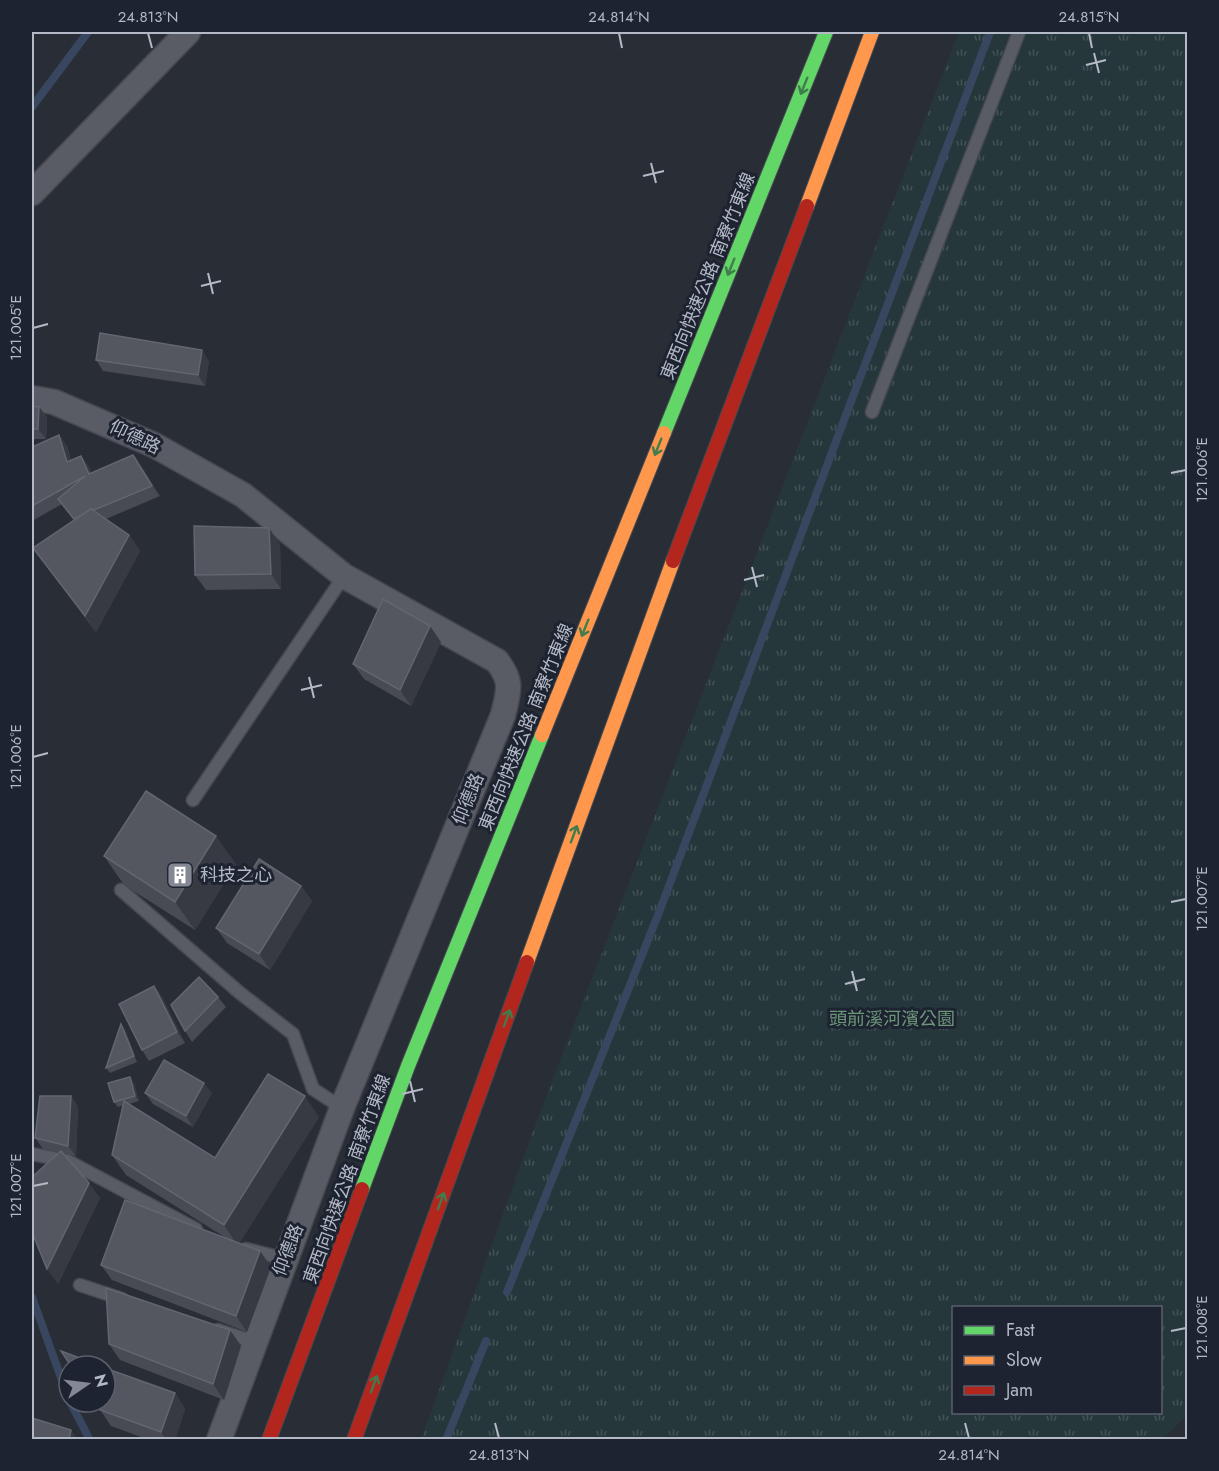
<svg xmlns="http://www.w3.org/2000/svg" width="1219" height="1471" viewBox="0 0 1219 1471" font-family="Jost,'Noto Sans TC',sans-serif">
	<defs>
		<pattern id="grass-tufts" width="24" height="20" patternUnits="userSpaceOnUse" patternTransform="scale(1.5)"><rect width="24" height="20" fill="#26373b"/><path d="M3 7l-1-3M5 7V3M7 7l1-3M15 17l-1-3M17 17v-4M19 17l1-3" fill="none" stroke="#435256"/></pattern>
	</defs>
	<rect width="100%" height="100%" fill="#292d36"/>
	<path fill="url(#grass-tufts)" fill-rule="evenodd" d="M959 32H1187V1415L1162 1440H421L539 1115ZM954 1308H1160V1412H954Z"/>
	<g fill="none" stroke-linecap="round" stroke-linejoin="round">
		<g stroke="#38465f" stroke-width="8">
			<polyline points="32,107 88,32"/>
			<polyline points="507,1292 658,915 990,32"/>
			<polyline points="32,1297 69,1400"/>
			<polyline points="70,1402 90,1440"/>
			<polyline points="446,1440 486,1341"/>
		</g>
		<defs>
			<g id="lane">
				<polyline points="872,412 1019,32"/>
				<polyline points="193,800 344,576"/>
				<polyline points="121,890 240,993 293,1034 313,1089 342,1108"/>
				<polyline points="32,1154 68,1161 196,1229"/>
				<polyline points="246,1249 285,1259"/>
				<polyline points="80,1285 122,1299"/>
				<polyline points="218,1330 254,1342"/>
			</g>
			<g id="street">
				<polyline points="32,193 188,32"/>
				<path d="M32 398 54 402 154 445 243 495 344 576 497 661C513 682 509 690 503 715L342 1108 219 1440"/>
			</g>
			<g id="fast">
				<polyline points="664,433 826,32"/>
				<polyline points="362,1189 408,1066 542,735"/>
			</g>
			<g id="slow">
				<polyline points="807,206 872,32"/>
				<polyline points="542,735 664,433"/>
				<polyline points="527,962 673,561"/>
			</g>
			<g id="jam">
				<polyline points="673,561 807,206"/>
				<polyline points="269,1440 362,1189"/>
				<polyline points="354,1440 527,962"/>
			</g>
		</defs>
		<use href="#lane" stroke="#45484f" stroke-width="15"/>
		<use href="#street" stroke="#45484f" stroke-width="27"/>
		<use href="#fast" stroke="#464951" stroke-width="16"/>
		<use href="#slow" stroke="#464951" stroke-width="16"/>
		<use href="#jam" stroke="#464951" stroke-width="16"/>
		<use href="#lane" stroke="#595c64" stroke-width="12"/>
		<use href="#street" stroke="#595c64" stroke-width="24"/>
		<use href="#fast" stroke="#63d668" stroke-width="14"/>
		<use href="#slow" stroke="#ff974d" stroke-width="14"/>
		<use href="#jam" stroke="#b3261e" stroke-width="14"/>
	</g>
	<g fill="#484b53">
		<polygon points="96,360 209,361 205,386 103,371"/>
		<polygon points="32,406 39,407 47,417 46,439 32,439"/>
		<polygon points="59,435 67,446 71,460 81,456 89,467 91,473 141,466 160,496 106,519 129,535 140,551 96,632 33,548 74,520 62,504 32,521 32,447"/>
		<polygon points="280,544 281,589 206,590 195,575"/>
		<polygon points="441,642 411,706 364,679 353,664"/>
		<polygon points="104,856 236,864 195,930 124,885"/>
		<polygon points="301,886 312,901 270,970 227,943 216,928"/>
		<polygon points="154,986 162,997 185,1043 149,1061 142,1050"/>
		<polygon points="218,997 226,1007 192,1042 185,1031"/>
		<polygon points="121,1024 125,1029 137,1062 110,1073 106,1068"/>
		<polygon points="134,1083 139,1101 129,1104 215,1158 319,1117 239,1243 260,1251 271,1267 247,1332 112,1280 101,1265 226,1238 126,1175 112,1155 124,1105 118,1107 114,1102"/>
		<polygon points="145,1093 212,1093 193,1127 153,1104"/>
		<polygon points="71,1096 78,1107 76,1156 63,1153 100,1198 58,1284 60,1153 43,1149 35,1138"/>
		<polygon points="230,1330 241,1346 224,1400 120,1360 109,1344"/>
		<polygon points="175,1393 185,1409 175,1440 149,1440 111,1426 95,1402"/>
	</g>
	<g fill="#373a42">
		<polygon points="202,350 209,361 205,386 198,375"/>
		<polygon points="39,407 47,417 46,439 38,429"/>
		<polygon points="59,435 67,446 74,473 67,462"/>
		<polygon points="133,455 141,466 160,496 152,486"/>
		<polygon points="81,456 89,467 97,484 89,474"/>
		<polygon points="269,528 280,544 281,589 271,574"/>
		<polygon points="129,535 140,551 96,632 85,616"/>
		<polygon points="430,626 441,642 411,706 400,690"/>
		<polygon points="216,836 236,864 195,930 175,902"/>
		<polygon points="301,886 312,901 270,970 259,954"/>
		<polygon points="154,986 162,997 185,1043 177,1032"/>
		<polygon points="121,1024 125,1029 137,1062 134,1056"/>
		<polygon points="130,1077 134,1083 139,1101 135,1096"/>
		<polygon points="204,1083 212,1093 193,1127 186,1116"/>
		<polygon points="71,1096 78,1107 76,1156 68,1146"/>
		<polygon points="305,1096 319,1117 238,1246 224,1225"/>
		<polygon points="89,1183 100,1198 58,1284 47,1269"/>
		<polygon points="260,1251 271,1267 247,1332 236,1316"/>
		<polygon points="230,1330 241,1346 224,1400 213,1384"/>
		<polygon points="175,1393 185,1409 175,1440 166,1440 161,1432"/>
		<polygon points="71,1430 78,1440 69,1440"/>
	</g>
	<g fill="#54575f" stroke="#62666f" stroke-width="1.5">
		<polygon points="100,333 202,350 198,375 96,360"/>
		<polygon points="32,406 39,407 38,429 32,429"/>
		<polygon points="59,435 67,462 81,456 89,474 133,455 152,486 94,510 91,509 82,515 74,519 58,499 85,476 32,506 32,447"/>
		<polygon points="91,509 129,535 85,616 33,548"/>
		<polygon points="194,526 269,528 271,574 195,575"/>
		<polygon points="383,599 430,626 400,690 353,664"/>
		<polygon points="146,791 216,836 175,902 104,856"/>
		<polygon points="259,859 301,886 259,954 216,928"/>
		<polygon points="199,977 218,997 185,1031 171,1005"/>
		<polygon points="154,986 177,1032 142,1050 119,1004"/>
		<polygon points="121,1024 134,1056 106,1068"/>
		<polygon points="164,1060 204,1083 186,1116 145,1093"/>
		<polygon points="268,1074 305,1096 224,1225 112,1155 124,1101 215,1158"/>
		<polygon points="130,1077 135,1096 114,1102 108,1083"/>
		<polygon points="40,1096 71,1096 68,1146 35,1138"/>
		<polygon points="61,1151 89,1183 47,1269 32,1232 32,1177"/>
		<polygon points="125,1200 260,1251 236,1316 101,1265"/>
		<polygon points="106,1288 230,1330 213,1384 109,1344"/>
		<polygon points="61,1351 101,1366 71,1366"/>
		<polygon points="105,1368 175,1393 161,1432 100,1410 95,1402 105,1402"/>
		<polygon points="32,1418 71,1430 69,1440 32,1440"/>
	</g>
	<defs><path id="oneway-shaft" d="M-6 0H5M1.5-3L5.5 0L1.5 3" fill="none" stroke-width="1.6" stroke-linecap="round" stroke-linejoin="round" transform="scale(1.5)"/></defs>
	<g stroke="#407c4c">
		<use href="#oneway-shaft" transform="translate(804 86) rotate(112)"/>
		<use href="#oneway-shaft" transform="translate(731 267) rotate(112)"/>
		<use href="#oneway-shaft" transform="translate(658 447) rotate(112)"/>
		<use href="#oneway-shaft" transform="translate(585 628) rotate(112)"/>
		<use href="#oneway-shaft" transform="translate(574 834) rotate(-70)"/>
		<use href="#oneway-shaft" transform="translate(507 1018) rotate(-70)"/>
		<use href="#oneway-shaft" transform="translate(441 1201) rotate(-70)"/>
		<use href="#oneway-shaft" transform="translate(374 1384) rotate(-70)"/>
	</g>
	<path fill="none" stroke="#b3b9c6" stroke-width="2" d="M148 33 152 48M619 33 622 48M1089 33 1092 48M1094 53 1099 73M1086 65 1106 60M651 163 656 183M643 176 664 171M208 273 213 294M201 286 221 281M33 328 48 324M1171 473 1186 470M752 567 757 587M744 580 764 575M309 677 314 698M301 690 322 685M33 757 48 753M1171 902 1186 899M852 971 857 991M845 984 865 979M410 1081 415 1102M402 1094 423 1089M33 1186 48 1183M1171 1331 1186 1328M495 1423 499 1438M965 1423 969 1438"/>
	<defs>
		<symbol id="building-square" viewBox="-11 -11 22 22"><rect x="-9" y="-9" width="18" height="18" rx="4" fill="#838894" stroke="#1d2330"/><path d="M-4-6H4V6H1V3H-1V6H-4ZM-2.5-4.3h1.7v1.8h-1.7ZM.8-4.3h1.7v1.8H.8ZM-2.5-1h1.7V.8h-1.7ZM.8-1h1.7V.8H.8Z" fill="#fff"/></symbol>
	</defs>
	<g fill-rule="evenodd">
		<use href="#building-square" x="165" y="860" width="30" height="30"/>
	</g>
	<g text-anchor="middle" stroke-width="6" stroke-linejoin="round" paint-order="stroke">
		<g font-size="18" fill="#b3b9c6" stroke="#1d2330">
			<text transform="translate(708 276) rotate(-68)" y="6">東西向快速公路 南寮竹東線</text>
			<text transform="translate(135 437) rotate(26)" y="6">仰德路</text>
			<text transform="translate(526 727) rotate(-68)" y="6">東西向快速公路 南寮竹東線</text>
			<text transform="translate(468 799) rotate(-68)" y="6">仰德路</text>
			<text transform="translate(347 1179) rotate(-70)" y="6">東西向快速公路 南寮竹東線</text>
			<text transform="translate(288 1250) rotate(-69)" y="6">仰德路</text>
		</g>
		<g font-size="18" fill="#b3b9c6" stroke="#1d2330" text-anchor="start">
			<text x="200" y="881">科技之心</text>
		</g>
		<g font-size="18" fill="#6b9678" stroke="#1d2330">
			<text x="892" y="1025">頭前溪河濱公園</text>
		</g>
	</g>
	<rect width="1219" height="1471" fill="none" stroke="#1d2330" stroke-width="66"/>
	<rect x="952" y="1306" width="210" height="108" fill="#1d2330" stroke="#595f6c" stroke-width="1.5"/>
	<rect x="964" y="1326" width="30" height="9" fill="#63d668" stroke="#595f6c" stroke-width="1.5"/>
	<text x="1006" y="1336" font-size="18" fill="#b3b9c6">Fast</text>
	<rect x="964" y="1356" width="30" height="9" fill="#ff974d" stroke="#595f6c" stroke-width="1.5"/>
	<text x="1006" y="1366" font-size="18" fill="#b3b9c6">Slow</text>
	<rect x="964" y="1386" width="30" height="9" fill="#b3261e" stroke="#595f6c" stroke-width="1.5"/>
	<text x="1006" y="1396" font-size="18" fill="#b3b9c6">Jam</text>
	<g transform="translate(87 1384) rotate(76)"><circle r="28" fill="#1d2330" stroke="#595f6c" stroke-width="1.5"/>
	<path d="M0-4.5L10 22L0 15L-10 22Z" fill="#838894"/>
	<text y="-9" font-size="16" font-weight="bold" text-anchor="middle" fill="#b3b9c6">N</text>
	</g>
	<rect x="33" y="33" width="1153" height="1405" fill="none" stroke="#b3b9c6" stroke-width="2"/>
	<g font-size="15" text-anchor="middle" fill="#b3b9c6">
		<text x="148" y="22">24.813°N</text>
		<text x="619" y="22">24.814°N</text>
		<text x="1089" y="22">24.815°N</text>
		<text transform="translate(16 328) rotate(-90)" y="5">121.005°E</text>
		<text transform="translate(1202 470) rotate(-90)" y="5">121.006°E</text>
		<text transform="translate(16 757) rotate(-90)" y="5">121.006°E</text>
		<text transform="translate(1202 899) rotate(-90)" y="5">121.007°E</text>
		<text transform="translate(16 1186) rotate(-90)" y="5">121.007°E</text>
		<text transform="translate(1202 1328) rotate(-90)" y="5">121.008°E</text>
		<text x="499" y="1460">24.813°N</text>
		<text x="969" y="1460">24.814°N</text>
	</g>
</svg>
